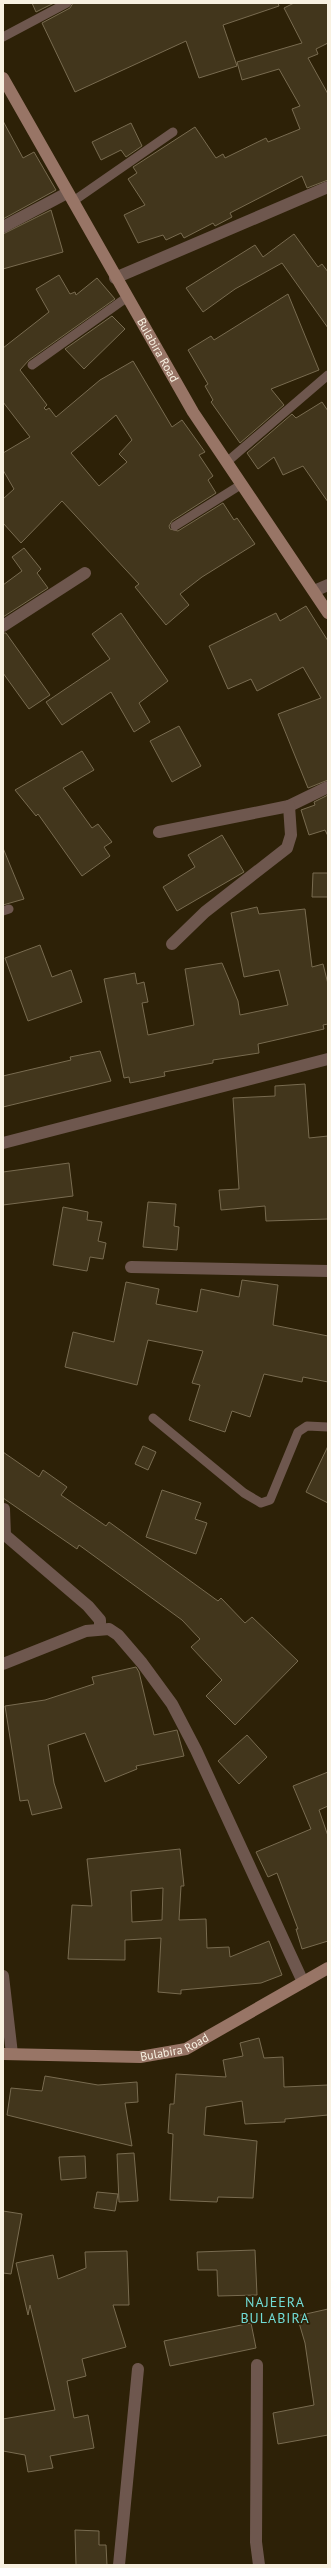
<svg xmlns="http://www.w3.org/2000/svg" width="331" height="2568" viewBox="0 0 331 2568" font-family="'PT Sans',sans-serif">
	<rect width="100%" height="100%" fill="#2d2107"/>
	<g fill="#42361c" stroke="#786b50" fill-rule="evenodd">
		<polygon points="32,3 54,3 36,12"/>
		<polygon points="73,3 278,3 279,6 223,25 237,66 199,78 186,41 75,92 42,23 70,8"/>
		<polygon points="294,3 328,3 328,43 316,49 318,54 308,58 328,94 328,180 307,188 302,176 230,213 232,217 215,226 213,223 184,238 181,233 166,240 163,235 138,243 124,215 145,205 128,179 137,173 133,167 195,127 216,158 223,154 225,158 266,138 268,142 300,129 292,109 300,106 279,69 242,80 237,62 302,43 284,8"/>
		<polygon points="3,121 23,158 34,152 56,190 3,219"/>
		<polygon points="131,123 142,146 126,157 121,150 101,160 92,142"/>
		<polygon points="51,210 63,252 3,269 3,234"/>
		<polygon points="294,234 318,267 322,264 328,272 328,328 282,263 235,289 203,312 186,288 255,245 263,257"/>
		<path d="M59 275 70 294 75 292 76 295 97 278 115 299 29 360 20 370 47 405 44 408 46 410 49 408 56 417 100 380 133 361 172 427 182 420 205 452 199 455 213 476 208 480 216 493 172 521 169 526 170 529 178 531 223 503 234 520 237 518 255 544 202 577 180 594 189 605 166 625 135 587 139 584 62 501 21 543 3 523V499L14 489 3 470V453L30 437 3 402V348L49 312 36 289ZM116 415 132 440 119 454 127 462 99 486 71 453Z"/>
		<polygon points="288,294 319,370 271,389 284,405 240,443 211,402 213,400 205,386 208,384 188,350 211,336 214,340"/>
		<polygon points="112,316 125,329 84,369 65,349"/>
		<polygon points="322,402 328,411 328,502 303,466 283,475 274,457 258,469 247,453 292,414 296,418"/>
		<polygon points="24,548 41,569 37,573 48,588 3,617 3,585 22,571 12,557"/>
		<polygon points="306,606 328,641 328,780 308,788 278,714 321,698 303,667 257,691 251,679 228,689 209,646 276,613 280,621"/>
		<polygon points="121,613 168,681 139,703 150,722 134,732 111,692 62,725 46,702 110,659 92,634"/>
		<polygon points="3,633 6,633 50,695 29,709 3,673"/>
		<polygon points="179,726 201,766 172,782 150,741"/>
		<polygon points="82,751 94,770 63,788 92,828 98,824 112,842 104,847 110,856 82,876 38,814 36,816 15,790"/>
		<polygon points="328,795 328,836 325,830 309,835 301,810 315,805 314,802"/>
		<polygon points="222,835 244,872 177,911 163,887 195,867 188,855"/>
		<polygon points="3,848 24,899 3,905"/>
		<polygon points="313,873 328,873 328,897 312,897"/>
		<polygon points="257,907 259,914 305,909 312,967 323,964 328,984 328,1024 323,1025 324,1029 258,1044 259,1053 213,1060 213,1063 164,1072 165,1076 130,1083 129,1077 124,1078 104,979 135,973 137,984 144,982 148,1002 142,1003 148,1035 194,1025 185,969 222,963 238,1001 240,1015 288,1005 279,970 244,977 231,913"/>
		<polygon points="40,945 52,977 71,970 82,1002 28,1021 5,958"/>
		<polygon points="100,1051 111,1081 3,1107 3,1076 71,1060 70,1057"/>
		<polygon points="305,1084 309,1138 328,1136 328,1219 266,1221 265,1206 221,1210 219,1190 239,1189 233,1098 275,1096 275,1086"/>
		<polygon points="69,1163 73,1196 3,1205 3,1172"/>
		<polygon points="148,1202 176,1204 174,1226 179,1227 177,1250 143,1247"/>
		<polygon points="63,1207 88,1212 87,1220 102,1222 98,1241 106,1243 103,1259 90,1257 87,1271 53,1265"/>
		<polygon points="242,1280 278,1285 273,1325 328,1336 328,1382 303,1377 302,1382 264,1374 250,1417 232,1411 225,1432 189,1420 200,1385 192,1383 203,1351 148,1340 137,1385 65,1367 73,1332 114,1342 126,1282 159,1289 156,1304 197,1312 201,1289 239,1297"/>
		<polygon points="143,1446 156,1452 148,1470 135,1464"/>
		<polygon points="328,1446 328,1503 306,1492"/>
		<polygon points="3,1452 39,1477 43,1470 67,1487 61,1495 106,1526 109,1522 218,1601 221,1598 245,1623 252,1617 298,1661 235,1725 206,1696 222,1680 191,1647 200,1639 182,1620 79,1545 77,1549 3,1498"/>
		<polygon points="162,1490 201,1503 195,1519 207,1523 196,1554 146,1537"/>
		<polygon points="136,1667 139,1672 154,1735 177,1730 184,1756 136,1766 137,1769 105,1782 85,1733 48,1745 54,1783 62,1808 32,1815 28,1800 20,1801 5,1706 45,1700 94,1684 92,1677"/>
		<polygon points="247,1735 267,1757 239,1784 218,1761"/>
		<polygon points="328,1772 328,1806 319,1810 328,1836 328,1941 302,1949 296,1929 298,1929 277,1873 268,1877 256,1852 311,1829 293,1786"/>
		<path d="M180 1849 184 1886H181L179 1920 206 1919 207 1948 229 1947 230 1957 269 1941 282 1975 261 1983 181 1990V1994L158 1992 161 1938 125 1940V1960L68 1959 72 1905 92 1906 87 1859ZM163 1888 162 1920 132 1922 131 1891Z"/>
		<polygon points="259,2038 264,2058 283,2057 284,2087 328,2085 328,2115 285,2119 285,2122 245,2124 242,2101 206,2107 204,2135 257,2141 253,2198 218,2197 217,2202 170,2200 173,2134 168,2133 170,2104 174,2104 176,2074 226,2077 223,2060 243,2056 240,2043"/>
		<polygon points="45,2076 98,2085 137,2082 138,2102 125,2103 132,2146 7,2115 11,2088 42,2091"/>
		<polygon points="134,2153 138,2201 119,2202 117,2154"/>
		<polygon points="85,2156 86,2178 61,2180 59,2157"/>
		<polygon points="97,2192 118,2194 115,2211 94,2208"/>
		<polygon points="3,2211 22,2214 11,2274 3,2273"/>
		<polygon points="255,2250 257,2295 218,2296 217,2270 198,2270 197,2252"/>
		<polygon points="127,2251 129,2305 113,2305 126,2347 82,2359 86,2376 67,2381 74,2418 88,2415 94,2448 50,2456 53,2468 28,2472 25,2455 3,2451 3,2419 55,2410 30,2305 28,2315 16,2263 53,2255 58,2279 86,2268 85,2252"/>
		<polygon points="328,2309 328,2435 278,2444 273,2413 314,2405 305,2343 297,2316"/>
		<polygon points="251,2323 256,2348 170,2366 164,2341"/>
		<polygon points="75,2530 99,2531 99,2545 106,2545 107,2565 76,2565"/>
	</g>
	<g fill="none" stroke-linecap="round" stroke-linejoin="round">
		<g stroke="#6e574e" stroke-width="9">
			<polyline points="3,37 67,3"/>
			<polyline points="72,202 173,132"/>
			<polyline points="32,365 126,298"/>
			<polyline points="228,461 328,375"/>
			<polyline points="175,526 242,484"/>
			<polyline points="3,911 9,909"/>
			<polyline points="153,1418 244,1493 261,1503 270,1500 298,1432 307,1426 328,1427"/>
		</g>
		<g stroke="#6e574e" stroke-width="12">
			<polyline points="3,227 67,193"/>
			<polyline points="115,278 328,187"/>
			<polyline points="314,591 328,585"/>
			<polyline points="3,626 85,573"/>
			<polyline points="159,832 289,806 328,787"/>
			<polyline points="172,944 205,912 287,848 291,835 289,806"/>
			<polyline points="3,1143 328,1059"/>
			<polyline points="131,1267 328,1271"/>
			<polyline points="4,1509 5,1535 88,1606 100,1620 100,1629"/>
			<polyline points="3,1664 86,1631 109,1629 118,1635 142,1663 172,1704 196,1750 303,1982"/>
			<polyline points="3,1976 12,2054"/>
			<polyline points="257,2365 256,2542 259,2565"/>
			<polyline points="119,2565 138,2369"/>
		</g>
		<g stroke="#987566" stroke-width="12">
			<path id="s1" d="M3 78 193 412 328 613"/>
			<path id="s2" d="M3 2054 140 2057 186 2049 328 1968"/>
		</g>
	</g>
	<g text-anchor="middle" stroke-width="3.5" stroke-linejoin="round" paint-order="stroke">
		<g font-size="12" fill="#f8f1e1" stroke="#2d2107">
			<text dy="4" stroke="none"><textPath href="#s1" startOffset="313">Bulabira Road</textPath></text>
			<text dy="4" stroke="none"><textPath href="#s2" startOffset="173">Bulabira Road</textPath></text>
		</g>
		<g font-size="14" letter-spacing="1" fill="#71dcd6" stroke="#2d2107">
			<text x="275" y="2307">NAJEERA<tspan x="275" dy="16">BULABIRA</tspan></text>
		</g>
	</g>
	<rect width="331" height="2568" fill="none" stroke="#f8f1e1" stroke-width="8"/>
</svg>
